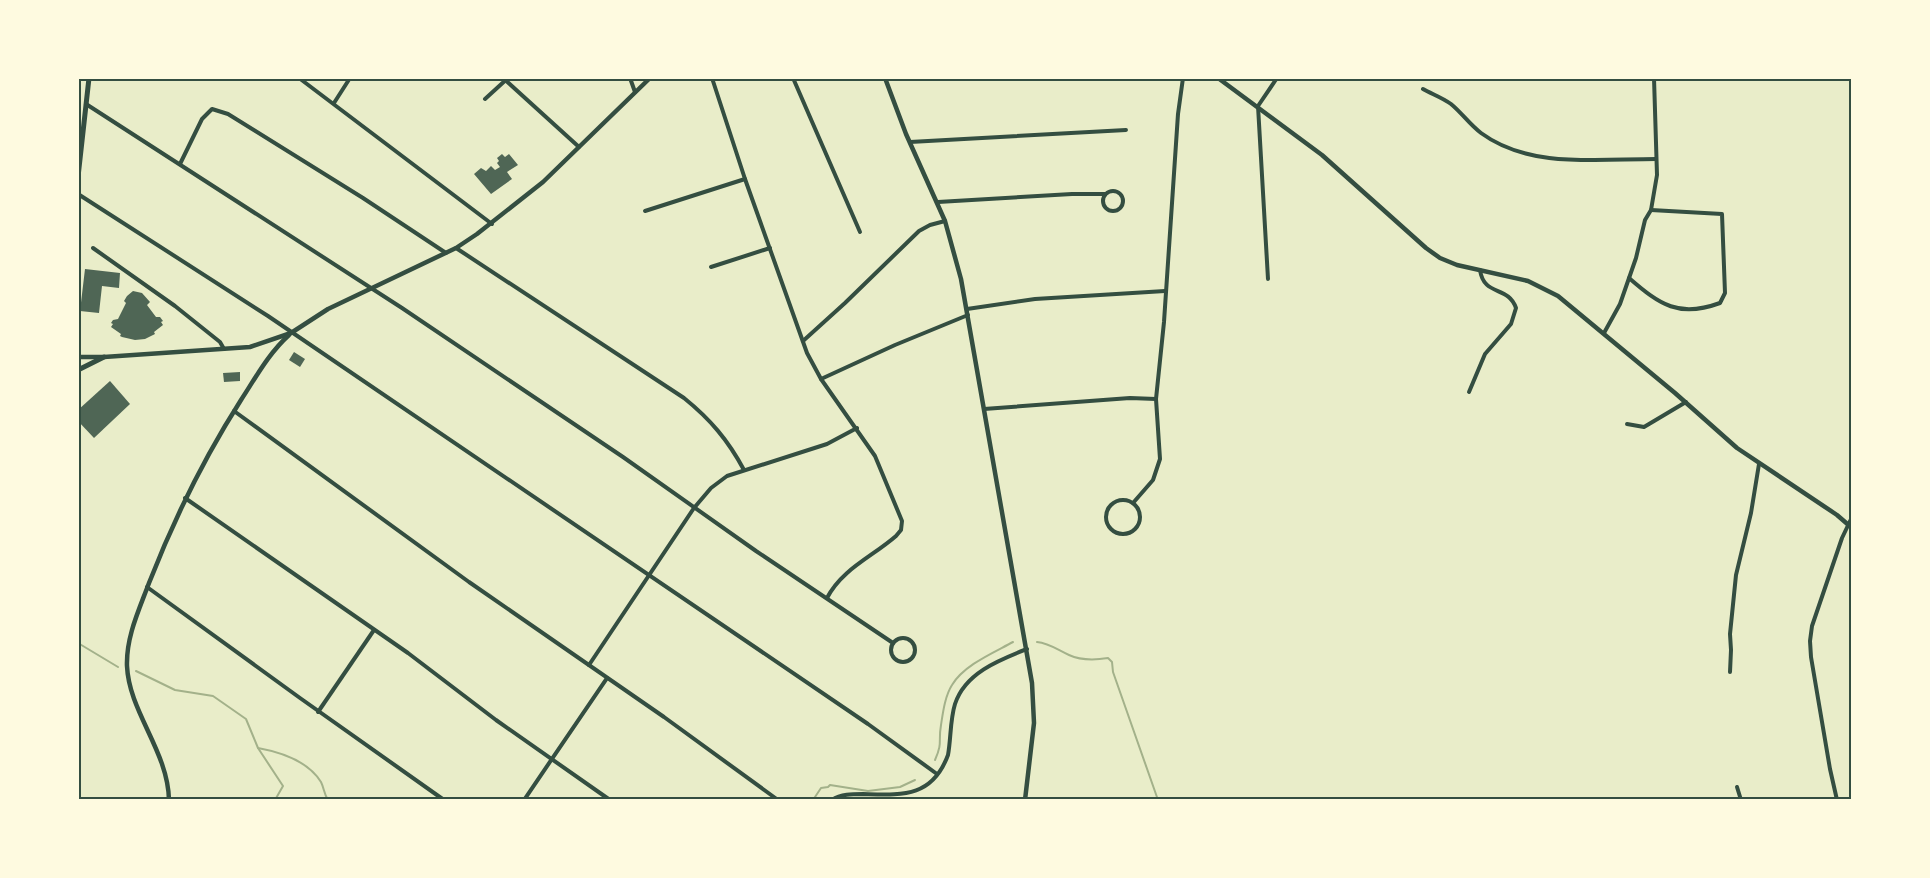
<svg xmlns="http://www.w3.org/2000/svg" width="1930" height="878" viewBox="0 0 1930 878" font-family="'Roboto Condensed',sans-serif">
	<rect width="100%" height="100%" fill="#e9edc9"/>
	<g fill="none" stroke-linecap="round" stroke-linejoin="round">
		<g stroke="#a3b18a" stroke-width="2">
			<path d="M1037 642C1049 643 1058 650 1069 655 1080 660 1096 660 1108 658L1112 662 1113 672 1158 800"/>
			<polyline points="78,643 118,667"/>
			<polyline points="136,671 175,690 213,696 246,719 258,748 283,786 275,800"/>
			<path d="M258 748C280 752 308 761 321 782 324 788 324 794 328 800"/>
			<path d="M935 760C943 742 938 742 941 725 943 712 945 696 952 685 964 665 993 653 1013 642"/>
			<polyline points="813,800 821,788 828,787 830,785 868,791 900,787 915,780"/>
		</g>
	</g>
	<g fill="#4f6655">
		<polygon points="502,154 505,157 509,154 518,165 507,172 512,179 491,194 474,174 481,168 486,171 491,166 495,170 500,167 497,163 499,161 497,158"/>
		<polygon points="85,269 120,273 119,288 102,286 99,313 80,311"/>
		<polygon points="133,291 142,293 150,302 147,305 156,317 160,317 163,321 161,322 163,325 154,332 155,334 145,339 135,340 122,337 120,336 121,334 111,327 113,324 111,323 113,320 118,319 126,303 124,301 127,296"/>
		<polygon points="294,352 305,359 300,367 289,360"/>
		<polygon points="240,372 240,381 224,382 223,373"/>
		<polygon points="110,381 130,404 94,438 78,421 78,410"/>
	</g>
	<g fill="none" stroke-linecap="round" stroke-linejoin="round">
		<g stroke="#344e41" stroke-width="4">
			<polyline points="299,78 492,224"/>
			<polyline points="503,78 579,147"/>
			<polyline points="630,78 635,92"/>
			<path d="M712 78 745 179 807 353 821 379 875 456 902 521 901 530 896 536C872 557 842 569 827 598"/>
			<polyline points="793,78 860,232"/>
			<path d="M1423 89C1432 94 1443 98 1451 104 1462 113 1470 125 1481 133 1530 169 1598 159 1656 159"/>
			<polyline points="485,99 508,78"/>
			<polyline points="334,103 350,78"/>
			<polyline points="86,104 402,308 623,457 756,551 893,643"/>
			<polyline points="910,142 1126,130"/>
			<polyline points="180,164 202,119 212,109 228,114 363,198 446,253"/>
			<circle cx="1113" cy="201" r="10"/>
			<polyline points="78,194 268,316 868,724 937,774"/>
			<polyline points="938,202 1072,194 1105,194"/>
			<polyline points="645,211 745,179"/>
			<polyline points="93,248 175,306 220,342 224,349"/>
			<path d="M456 248 684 398C710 419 728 440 744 470"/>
			<polyline points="711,267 770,248"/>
			<path d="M1629 278C1660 305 1679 318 1720 303L1725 293 1722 214 1651 210"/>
			<polyline points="1268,279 1258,106 1277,78"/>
			<polyline points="967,309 1035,299 1165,291"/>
			<polyline points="1604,333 1620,304 1636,258 1645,220 1651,210 1657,175 1654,78"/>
			<polyline points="803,341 845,303 919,231 930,225 945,221"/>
			<polyline points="821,379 895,345 968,315"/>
			<path d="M1469 392 1485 354 1511 324 1516 308C1508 285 1484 297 1480 270"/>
			<polyline points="984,409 1130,398 1156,399"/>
			<polyline points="234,411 469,582 664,717 778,800"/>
			<polyline points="1627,424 1644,427 1686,402"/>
			<polyline points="185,498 408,653 496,720 610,800"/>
			<circle cx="1123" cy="517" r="17"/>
			<polyline points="1133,503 1153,480 1160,459 1156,399 1164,322 1178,114 1183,78"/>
			<polyline points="147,587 300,698 444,800"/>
			<circle cx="903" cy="650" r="12"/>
			<polyline points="589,665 694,508 711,488 727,476 827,444 857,428"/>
			<polyline points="1730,672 1731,650 1730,634 1736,575 1751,513 1759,464"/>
			<polyline points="318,712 374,630"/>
			<polyline points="1737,787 1741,800"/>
			<polyline points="524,800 607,678"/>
			<path d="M832 800C841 794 852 794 863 794 902 795 932 798 948 755 951 739 950 720 955 704 965 673 999 660 1027 649"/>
			<polyline points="1837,800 1830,769 1811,657 1810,641 1812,626 1842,538 1852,517"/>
		</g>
		<g stroke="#344e41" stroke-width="4.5">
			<polyline points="885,78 906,134 945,221 961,279 1032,683 1034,723 1025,800"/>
			<polyline points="1218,78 1322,155 1426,248 1440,258 1457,265 1528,281 1558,296 1675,393 1737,448 1837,515 1852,528"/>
			<polyline points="78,357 104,357 250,347 291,333 328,309 456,248 477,234 543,182 650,78"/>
			<path d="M169 800C168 751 129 712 127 666 126 637 139 610 149 583 174 519 204 458 241 400 256 377 269 353 289 335"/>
		</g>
		<g stroke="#344e41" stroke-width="5">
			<polyline points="78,177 89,78"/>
			<polyline points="78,370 104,357"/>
		</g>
	</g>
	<rect width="1930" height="878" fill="none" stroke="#fefae0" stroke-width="159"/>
	<rect x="80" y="80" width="1770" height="718" fill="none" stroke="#344e41" stroke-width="2"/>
</svg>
